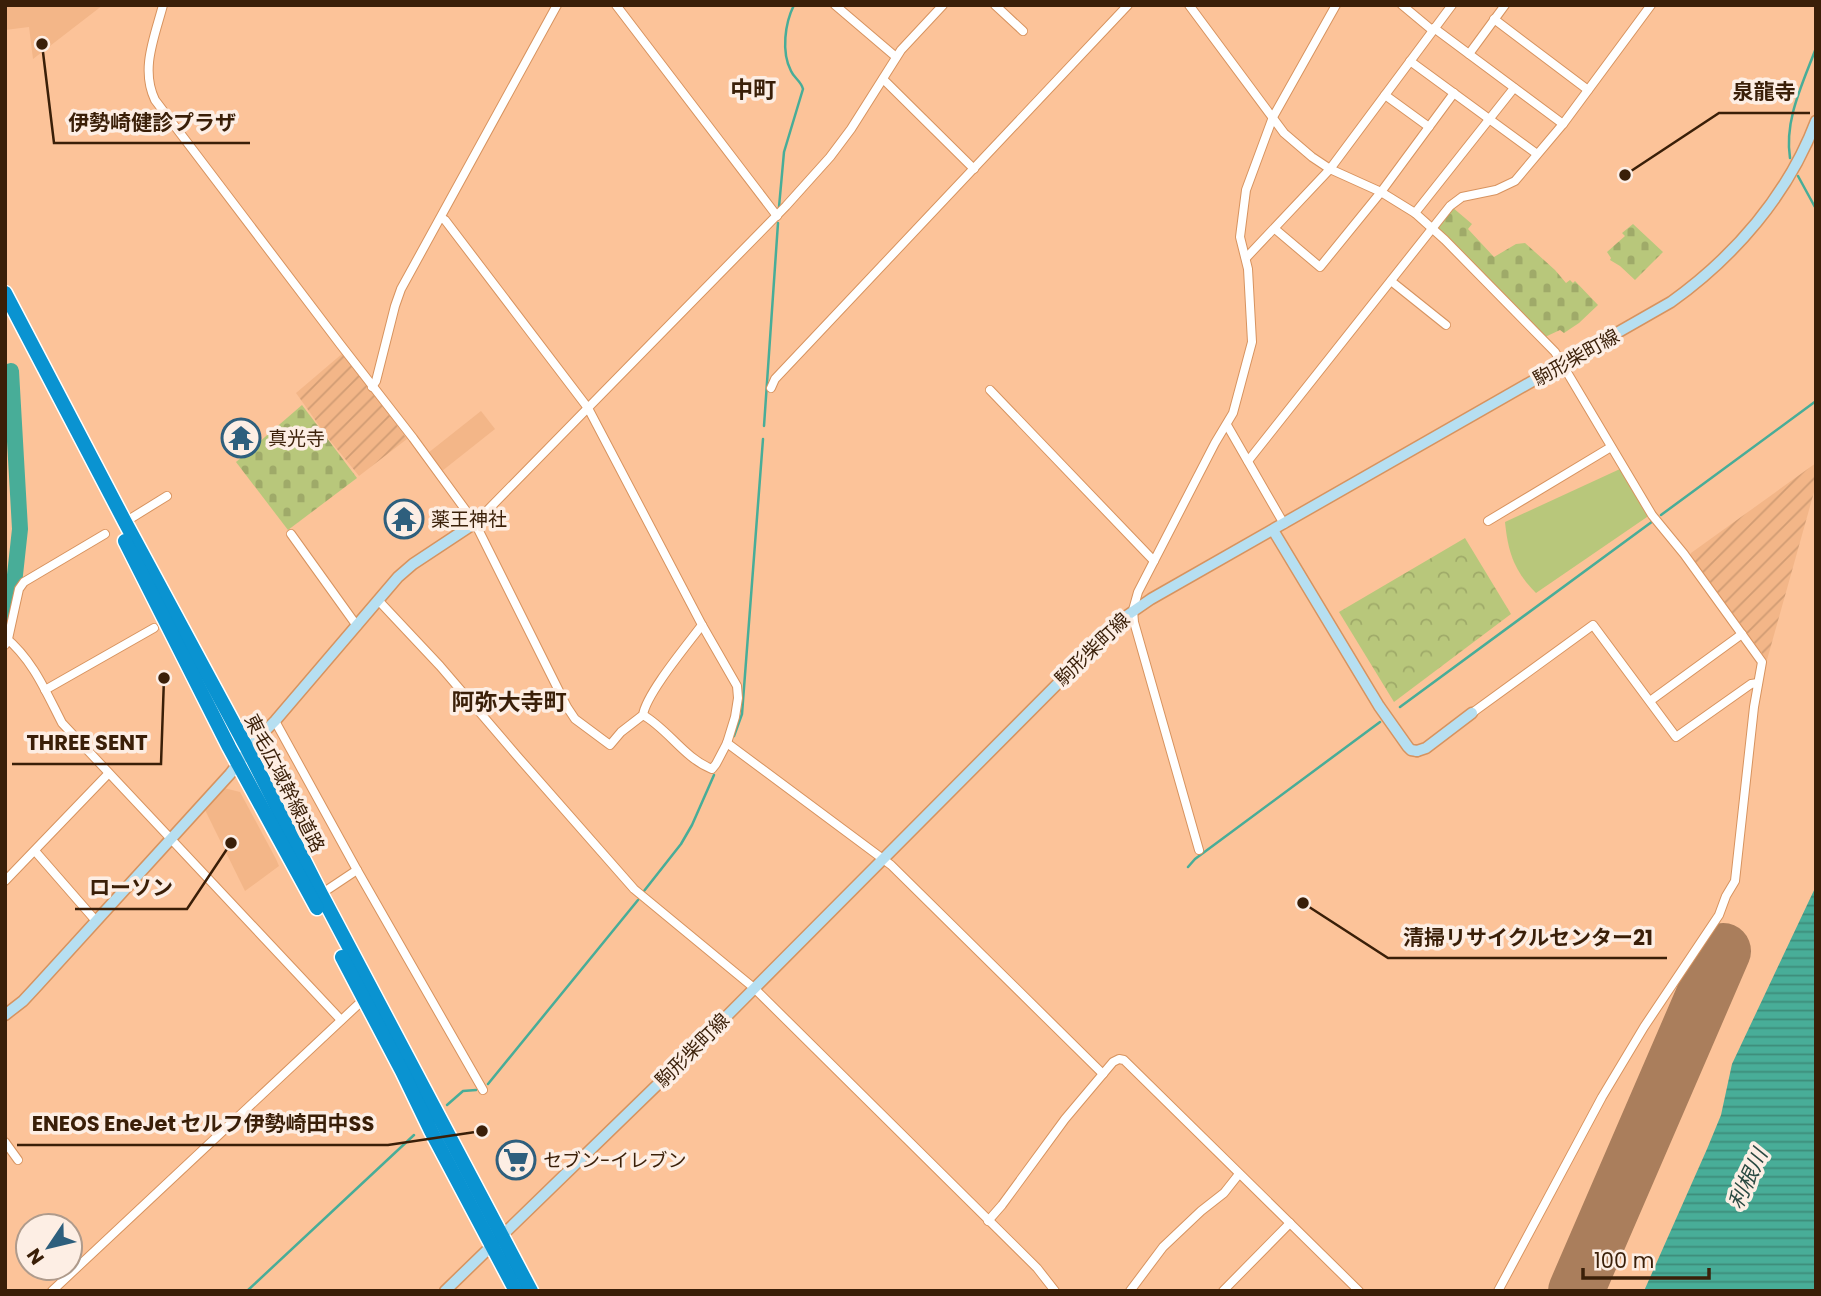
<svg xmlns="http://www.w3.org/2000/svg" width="1821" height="1296" viewBox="0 0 1821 1296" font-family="Poppins,'Noto Sans JP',sans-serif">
	<defs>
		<pattern id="industrial-furrows" width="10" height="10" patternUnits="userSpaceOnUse" patternTransform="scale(1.75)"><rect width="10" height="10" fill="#f3b688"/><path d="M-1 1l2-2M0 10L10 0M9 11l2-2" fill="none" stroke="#d19c74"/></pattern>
		<pattern id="cemetery-stones" width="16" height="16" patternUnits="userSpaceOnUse" patternTransform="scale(1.75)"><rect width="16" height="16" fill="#b8c77b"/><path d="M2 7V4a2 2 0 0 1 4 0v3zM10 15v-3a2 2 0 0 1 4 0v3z" fill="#9faa69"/></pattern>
		<pattern id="park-crowns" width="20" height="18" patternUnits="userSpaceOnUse" patternTransform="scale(1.75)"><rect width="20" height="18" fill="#b8c77b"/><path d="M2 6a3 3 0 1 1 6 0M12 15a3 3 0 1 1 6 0" fill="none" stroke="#9faa69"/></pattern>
		<pattern id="water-rules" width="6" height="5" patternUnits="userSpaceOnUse" patternTransform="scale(1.75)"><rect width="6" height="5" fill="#48ad98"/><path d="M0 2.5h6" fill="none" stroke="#3d8c7a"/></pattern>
	</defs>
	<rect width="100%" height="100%" fill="#fcc399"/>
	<g fill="#f3b688">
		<polygon points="5,5 103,5 33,59 29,27 5,30"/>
		<polygon points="481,411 495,429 442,471 428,453"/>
		<polygon points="224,788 240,792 276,859 279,866 245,891 205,810"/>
	</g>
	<g fill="url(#industrial-furrows)">
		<polygon points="343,353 407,439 359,476 328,438 296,393"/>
		<polygon points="1816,463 1816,485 1767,660 1690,556 1691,553"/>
	</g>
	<path fill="#b8c77b" d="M1620 469 1648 513 1647 517 1536 593C1514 571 1508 552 1505 522Z"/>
	<g fill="url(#cemetery-stones)">
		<polygon points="1452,207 1472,224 1468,229 1494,257 1516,244 1525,243 1555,270 1566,283 1570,280 1573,283 1575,281 1598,305 1579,323 1564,333 1560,330 1545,337 1438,228 1437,226"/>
		<polygon points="1633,224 1663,252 1635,280 1620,266 1610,260 1611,258 1607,252 1625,236 1622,233"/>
		<polygon points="302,405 357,478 288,530 236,462"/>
	</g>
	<polygon fill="url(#park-crowns)" points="1465,538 1511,614 1394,702 1339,612"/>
	<polygon fill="url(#water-rules)" points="1816,886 1816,1291 1644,1291 1707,1149 1721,1115 1732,1064"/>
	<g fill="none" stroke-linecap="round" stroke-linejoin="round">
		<g stroke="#48ad98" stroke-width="2.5">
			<path d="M1790 158C1784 120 1803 83 1816 48"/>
			<polyline points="1798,176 1816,209"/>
			<path d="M779 207 784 152 803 89C801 81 794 78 791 71 781 52 785 23 794 5"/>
			<polyline points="764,426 778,223"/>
			<polyline points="1661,515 1816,401"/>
			<polyline points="1400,707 1653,521"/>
			<polyline points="734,736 742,714 763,439"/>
			<polyline points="1188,867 1195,859 1380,722"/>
			<polyline points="644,891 681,844 692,825 714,775"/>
			<polyline points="488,1084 638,900"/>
			<polyline points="447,1105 463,1091 476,1090"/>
			<polyline points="247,1291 414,1135"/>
		</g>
		<polyline stroke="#48ad98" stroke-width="16" points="5,621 14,584 20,529 11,371"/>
		<polyline stroke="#aa7e5c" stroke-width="56" points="1576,1291 1723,951"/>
		<defs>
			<g id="street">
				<path d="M163 5C155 36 140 69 155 100L340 344 413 438 475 523 567 707 575 719 610 745 621 732 643 715C646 694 687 645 702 625"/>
				<polyline points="616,5 777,216"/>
				<polyline points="835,5 896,57"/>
				<polyline points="995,5 1023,31"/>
				<polyline points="1189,5 1284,133 1312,157 1330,169 1381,192 1415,213 1445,240 1555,352 1652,515 1684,554 1762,662 1754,707 1735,881 1726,896 1719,915 1644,1027 1602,1097 1498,1291"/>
				<polyline points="1402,5 1432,30"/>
				<polyline points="1494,19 1588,90"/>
				<polyline points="1434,28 1563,124"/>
				<polyline points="1469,54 1505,5"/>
				<polyline points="1410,61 1537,154"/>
				<polyline points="883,79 974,169"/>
				<polyline points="1385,95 1429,127"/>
				<polyline points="1415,213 1514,88"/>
				<path d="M441 218 445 220 588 408 702 625 737 686 738 698 735 717 727 743 716 764 712 769C684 758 668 729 643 715"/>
				<polyline points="1275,229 1320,267 1381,192 1454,93"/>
				<polyline points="1246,258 1330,169 1452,5"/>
				<polyline points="1391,281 1446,325"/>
				<polyline points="372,387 376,381 395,306 401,289 557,5"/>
				<polyline points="771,388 775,379 1128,5"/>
				<polyline points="990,390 1154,561"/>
				<polyline points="1227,425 1284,524"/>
				<polyline points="1248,461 1450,206 1462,197 1496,190 1515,181 1563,124 1651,5"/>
				<polyline points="1488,521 1611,447"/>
				<polyline points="125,522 167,496"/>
				<polyline points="475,523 786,206 830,157 851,129 901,50 943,5"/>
				<polyline points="291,534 357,626"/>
				<polyline points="378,600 440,666 518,757 634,889 754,988 1037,1268 1055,1291"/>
				<path d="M5 637C33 660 46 692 62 723L341 1020"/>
				<polyline points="5,645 8,639 19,589 24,582 105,534"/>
				<polyline points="45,690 154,628"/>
				<polyline points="1650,701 1742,634"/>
				<polyline points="1472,713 1593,625 1676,737 1751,684 1758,683"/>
				<polyline points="275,721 357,870 483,1090"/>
				<polyline points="727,743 891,865 1103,1074"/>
				<polyline points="1199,850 1134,622 1133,610 1138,592 1215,443 1233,413 1252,342 1248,269 1240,237 1246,190 1273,117 1336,5"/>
				<polyline points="35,851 96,921"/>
				<polyline points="5,881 108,774"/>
				<polyline points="321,894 357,870"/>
				<polyline points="5,1142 18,1160"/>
				<polyline points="988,1221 1002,1205 1065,1119 1113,1062 1119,1059 1124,1060 1359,1291"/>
				<polyline points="52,1291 364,999"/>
				<polyline points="1130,1291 1163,1247 1201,1211 1224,1193 1239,1174"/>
				<polyline points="1223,1291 1290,1223"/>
			</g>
			<g id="secondary">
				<polyline points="1273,530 1379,706 1408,747 1411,750 1417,751"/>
				<polyline points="1417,751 1426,748 1472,713"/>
				<polyline points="5,1015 23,1001 36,987 230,774 256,740 275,721 398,577 413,564 475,523"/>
				<path d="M445 1291 689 1054 1122 619 1151 599 1671 302C1734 257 1788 195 1816 121"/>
			</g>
			<g id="highway">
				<polyline points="5,293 125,522 248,750 321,894 531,1291"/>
				<polyline points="125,541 229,747 317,908"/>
				<polyline points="342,957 402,1071 431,1131 516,1291"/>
			</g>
		</defs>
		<use href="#street" stroke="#d7935f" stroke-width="10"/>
		<use href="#secondary" stroke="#d7935f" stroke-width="13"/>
		<use href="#highway" stroke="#fff" stroke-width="17"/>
		<use href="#street" stroke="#fff" stroke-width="8"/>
		<use href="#secondary" stroke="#b6dff1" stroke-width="10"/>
		<use href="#highway" stroke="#0a93d1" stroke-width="14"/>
	</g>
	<defs>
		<symbol id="temple-ring" viewBox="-11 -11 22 22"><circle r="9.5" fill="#fdeee4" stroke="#2e5f7d" stroke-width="1.5"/><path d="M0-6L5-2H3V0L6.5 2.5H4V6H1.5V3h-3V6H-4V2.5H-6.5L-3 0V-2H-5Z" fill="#2e5f7d"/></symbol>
		<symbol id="supermarket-ring" viewBox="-11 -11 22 22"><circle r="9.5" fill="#fdeee4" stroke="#2e5f7d" stroke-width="1.5"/><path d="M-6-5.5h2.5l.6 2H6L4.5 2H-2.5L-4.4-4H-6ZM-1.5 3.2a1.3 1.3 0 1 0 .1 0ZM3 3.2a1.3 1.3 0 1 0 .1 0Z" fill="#2e5f7d"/></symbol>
	</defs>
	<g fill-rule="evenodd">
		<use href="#temple-ring" x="219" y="416" width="44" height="44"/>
		<use href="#temple-ring" x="382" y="497" width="44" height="44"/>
		<use href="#supermarket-ring" x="494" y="1138" width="44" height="44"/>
	</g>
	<g text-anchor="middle" stroke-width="7" stroke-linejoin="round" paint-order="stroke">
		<g font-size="19" fill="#3a1f08" stroke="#fdeee4">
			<text transform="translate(1576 357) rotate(-29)" y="7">駒形柴町線</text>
			<text transform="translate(1092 649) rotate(-44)" y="7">駒形柴町線</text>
			<text transform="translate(285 783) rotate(63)" y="7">東毛広域幹線道路</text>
			<text transform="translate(692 1050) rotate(-45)" y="7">駒形柴町線</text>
		</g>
		<g font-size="19" fill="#3a1f08" stroke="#fdeee4" text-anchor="start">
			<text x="268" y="445">真光寺</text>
			<text x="431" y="526">薬王神社</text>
			<text x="543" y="1167">セブン-イレブン</text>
		</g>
		<g font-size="21" font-style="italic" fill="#2b4a42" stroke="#fdeee4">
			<text transform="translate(1748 1179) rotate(-65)" y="7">利根川</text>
		</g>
		<g font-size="23" font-weight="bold" fill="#3a1f08" stroke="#fdeee4">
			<text x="753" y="98">中町</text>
			<text x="509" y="710">阿弥大寺町</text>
		</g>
	</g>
	<path fill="none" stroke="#3a1f08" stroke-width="2.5" d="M1625 175L1719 113H1810M42 44L54 143H250M164 678L161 764H12M231 843L187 909H75M1303 903L1388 958H1667M482 1131L388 1145H17"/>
	<g fill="#3a1f08" stroke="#fdeee4" stroke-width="2.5">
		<circle cx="1625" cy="175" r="7"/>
		<circle cx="42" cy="44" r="7"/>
		<circle cx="164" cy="678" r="7"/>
		<circle cx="231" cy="843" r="7"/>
		<circle cx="1303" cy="903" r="7"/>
		<circle cx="482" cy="1131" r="7"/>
	</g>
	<g font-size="21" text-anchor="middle" font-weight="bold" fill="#3a1f08" stroke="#fdeee4" stroke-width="7" stroke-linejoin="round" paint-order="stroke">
		<text x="1764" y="99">泉龍寺</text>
		<text x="152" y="130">伊勢崎健診プラザ</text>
		<text x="87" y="750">THREE SENT</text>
		<text x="131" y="895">ローソン</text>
		<text x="1528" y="945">清掃リサイクルセンター21</text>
		<text x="203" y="1131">ENEOS EneJet セルフ伊勢崎田中SS</text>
	</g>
	<rect width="1821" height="1296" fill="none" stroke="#3a1f08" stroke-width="14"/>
	<g transform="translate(49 1247) rotate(235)"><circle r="33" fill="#fdeee4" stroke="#af9b8c" stroke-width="2"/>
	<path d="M0-5L12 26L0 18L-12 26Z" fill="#2e5f7d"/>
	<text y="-10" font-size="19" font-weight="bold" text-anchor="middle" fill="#3a1f08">N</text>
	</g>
	<path d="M1583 1268v10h126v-10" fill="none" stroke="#3a1f08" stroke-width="3.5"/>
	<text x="1594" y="1268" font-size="21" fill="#3a1f08" stroke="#fdeee4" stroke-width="5" paint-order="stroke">100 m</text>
</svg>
